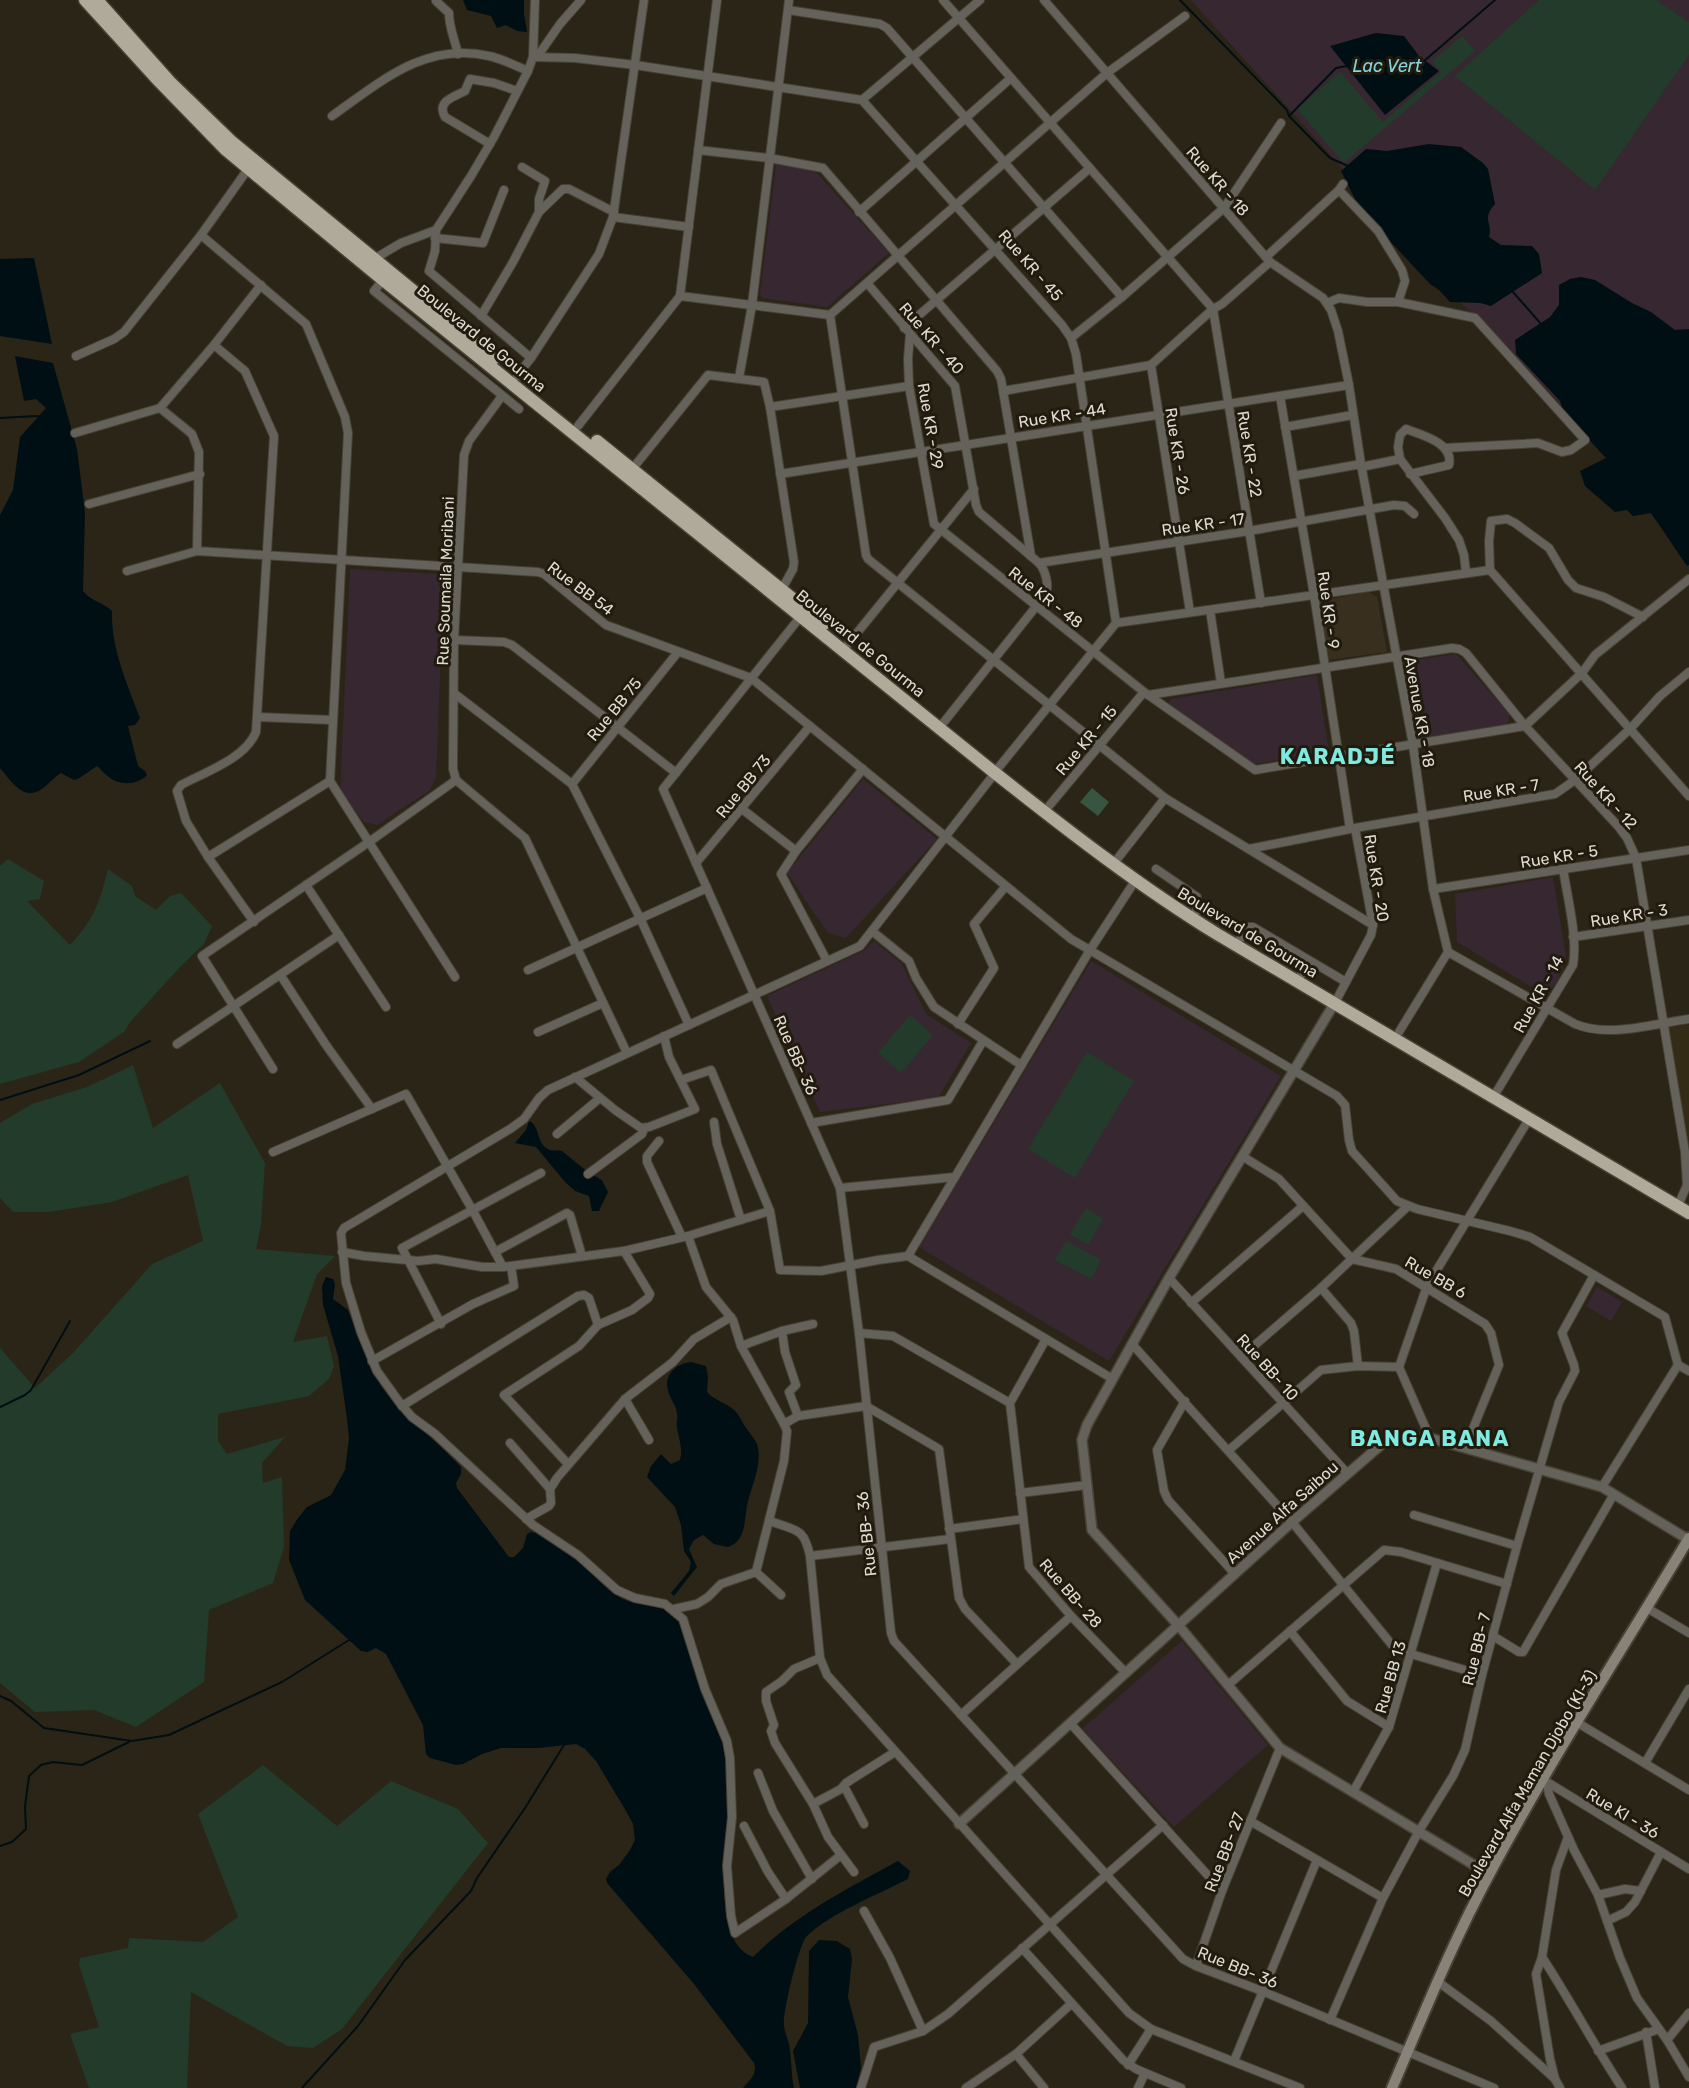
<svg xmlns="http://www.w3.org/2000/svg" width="1689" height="2088" viewBox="0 0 1689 2088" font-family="Rubik,sans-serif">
	<rect width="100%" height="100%" fill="#2b2517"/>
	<polygon fill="#342b17" points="1689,1025 1689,1176 1667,1027"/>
	<g fill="#372731">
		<polygon points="1191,0 1689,0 1689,563 1642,491 1487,326 1444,288 1343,169"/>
		<polygon points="776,165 814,170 889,253 827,307 763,298 760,295"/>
		<polygon points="350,569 440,574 444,577 436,777 430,790 377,825 364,822 340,792"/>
		<polygon points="1456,654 1510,715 1507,724 1427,737 1415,660"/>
		<polygon points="1317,675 1329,752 1254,764 1168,705 1171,699"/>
		<polygon points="863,779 937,839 846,938 828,933 787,873"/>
		<polygon points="1553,877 1566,956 1557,983 1543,994 1457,942 1455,894"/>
		<polygon points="874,941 902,964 926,1014 971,1043 938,1098 820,1112 767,996 865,950"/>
		<polygon points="1091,961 1281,1076 1109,1361 919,1247"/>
		<polygon points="1597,1287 1622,1302 1611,1321 1586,1306"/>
		<polygon points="1182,1641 1268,1745 1174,1827 1082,1729"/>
	</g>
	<polygon fill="#382f1f" points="1369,592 1377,597 1387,652 1327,660 1318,601"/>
	<g fill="#233b2a">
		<polygon points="1539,0 1656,0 1689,22 1689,55 1595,190 1455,76"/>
		<polygon points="1462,36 1475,51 1344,163 1297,109 1340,72 1383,122 1441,72 1432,61"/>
		<path d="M8 859 44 881 40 899 27 901 70 945C94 920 100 901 108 869L132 886 135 896 156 910 170 896 181 893 212 926 204 944 180 967 130 1022 124 1032 79 1062 0 1084V866Z"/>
		<polygon points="910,1015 933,1035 901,1073 878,1053"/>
		<polygon points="1087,1052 1134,1081 1075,1178 1028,1149"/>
		<polygon points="133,1065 153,1128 220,1083 265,1163 261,1224 256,1249 335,1256 317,1274 293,1342 327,1336 334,1366 329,1379 309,1396 218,1414 218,1441 227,1454 285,1437 262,1463 263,1483 282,1477 284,1547 273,1583 209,1610 204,1682 136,1727 94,1710 35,1712 0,1683 0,1348 35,1388 73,1353 152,1264 203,1241 188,1175 112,1202 49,1212 13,1212 0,1198 0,1123 32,1104 87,1087"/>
		<polygon points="1086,1208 1103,1219 1088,1245 1070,1234"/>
		<polygon points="1066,1241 1101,1260 1091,1279 1055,1260"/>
		<polygon points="263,1765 337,1826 391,1781 458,1809 488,1843 342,2029 313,2048 287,2046 191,1992 187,2088 89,2088 70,2034 99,2027 79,1965 80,1958 128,1948 129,1938 203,1942 238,1917 198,1814"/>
	</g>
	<polygon fill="#385541" points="1092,788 1109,802 1098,816 1080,802"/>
	<g fill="#000f13">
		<polygon points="463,0 524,0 524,14 527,32 517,31 506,25 497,28 491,16 467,10"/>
		<polygon points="1376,33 1404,36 1419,56 1439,71 1385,115 1330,46"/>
		<path d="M1429 144 1461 147 1483 163 1488 169 1495 204C1481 220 1493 222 1489 237L1501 245 1532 246 1539 254 1542 273 1491 306 1480 303 1450 302 1439 290 1430 284 1388 239 1355 199 1341 171 1366 149 1387 151Z"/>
		<polygon points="34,258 52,344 0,336 0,259"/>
		<polygon points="1581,277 1595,280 1632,303 1651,312 1675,330 1689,329 1689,565 1687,566 1651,513 1633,516 1627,510 1615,512 1585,486 1580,471 1606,458 1564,413 1560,401 1516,354 1515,340 1550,317 1559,305 1559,285 1570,279"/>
		<path d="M15 356 53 363 77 449 85 513 83 591C92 602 103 602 112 611 111 649 127 683 140 718L135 725 128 726 138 766 145 771 147 775C138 785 119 786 109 777 104 774 102 770 97 766L78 779 74 780 61 773C54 777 49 784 42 789 24 802 11 781 0 768V515L13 490 20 437 46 408 36 399 24 401Z"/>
		<path d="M529 1121C540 1125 536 1143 548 1149 553 1152 557 1149 562 1151L589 1173 602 1180 608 1192 599 1211H592L589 1196 575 1191 565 1182 536 1147 515 1143 526 1130Z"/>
		<path d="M326 1277 333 1279 335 1284 333 1299 348 1310 363 1349 381 1386 388 1395 410 1419 440 1446 461 1467V1474L456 1483 457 1488 509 1557H514L523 1548 527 1534 531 1532C566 1535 592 1581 619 1597 637 1608 658 1601 676 1615L721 1732C725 1749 728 1765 728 1783 728 1801 728 1820 727 1838 724 1869 716 1944 753 1957 795 1915 847 1889 898 1861L910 1871 908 1879C879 1894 829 1914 807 1936 799 1943 783 2012 784 2024 784 2033 790 2042 790 2051 792 2064 791 2075 794 2088H743C749 2081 758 2074 754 2063L694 1984 607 1883 606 1879 610 1872 619 1865 630 1850 635 1840 633 1824 626 1811 596 1761 585 1749 576 1744 539 1748H501L482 1754 463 1764 456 1765 430 1758 426 1754 423 1725 386 1654 376 1648 368 1652 361 1651 305 1600 289 1560 290 1531 298 1518 307 1507 331 1495 345 1470 349 1438 347 1419 338 1356 323 1305 322 1286Z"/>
		<path d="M691 1362 706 1366 708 1376 707 1392C714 1400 726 1403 734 1410 740 1415 742 1423 747 1429 750 1434 755 1439 757 1444 764 1467 748 1490 746 1513 744 1527 744 1541 728 1547L714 1544 703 1535 694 1540 689 1549 697 1567 674 1596 671 1593 689 1571 691 1562 684 1551 681 1525 675 1507 647 1477 651 1466 661 1454 671 1464 680 1460C683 1449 679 1439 677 1428 676 1423 678 1418 677 1414 677 1406 670 1399 668 1391 664 1375 675 1364 691 1362Z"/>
		<polygon points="819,1940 837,1941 850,1949 852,1959 848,1997 858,2035 861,2068 856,2088 800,2088 793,2051 808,2023 809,1951"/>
	</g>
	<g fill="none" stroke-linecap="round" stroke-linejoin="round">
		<g stroke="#000f13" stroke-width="2">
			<polyline points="1180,0 1287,110 1289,116 1330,158 1348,166"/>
			<polyline points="1424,61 1495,0"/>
			<polyline points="1289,116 1336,68 1347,66"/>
			<polyline points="1513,292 1541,324"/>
			<polyline points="0,418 38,416"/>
			<polyline points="0,1100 79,1075 150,1041"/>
			<polyline points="0,1407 25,1395 31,1390 70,1321"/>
			<polyline points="0,1696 11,1701 44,1728 132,1741 169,1735 282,1682 349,1640"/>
			<polyline points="0,1846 12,1842 26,1829 25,1807 29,1776 41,1765 53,1762 82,1765 129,1742"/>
			<polyline points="302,2088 358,2026 405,1960 471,1891 477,1878 525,1808 564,1745"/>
		</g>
		<defs>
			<g id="minor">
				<polyline points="943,0 1213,309 1261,603"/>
				<polyline points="1044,0 1270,262 1323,298 1331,310 1338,331 1349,385 1361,464 1413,745 1433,889 1448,952 1399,1032"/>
				<path d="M436 1 449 13C449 28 455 40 458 54"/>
				<polyline points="788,10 880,24 887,28 1122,297"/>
				<polyline points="533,57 575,58 635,65 862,100 1062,325 1071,338 1076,354 1116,623 999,767"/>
				<polyline points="537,57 560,24 581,0"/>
				<polyline points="862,100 980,0"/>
				<path d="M332 116C380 82 426 41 489 56 503 59 516 66 528 71"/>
				<path d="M490 144 445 117C436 101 454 97 465 91L470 79 494 83 517 91"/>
				<polyline points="698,150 769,158 823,168 997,371 1001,379 1031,556"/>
				<polyline points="522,167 545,181 539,199 539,212"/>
				<polyline points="1339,190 1378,231 1402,270 1405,281 1398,302"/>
				<polyline points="859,212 1011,78"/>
				<polyline points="613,217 689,227"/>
				<polyline points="201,235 306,324 345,417 348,433 330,781 455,977"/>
				<polyline points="435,238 483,243 504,190"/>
				<polyline points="1266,257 1339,190 1343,184"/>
				<polyline points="374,259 401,243 436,230"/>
				<polyline points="383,280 374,291 519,409"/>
				<path d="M867 283 955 386 976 505 979 512 1039 563C1046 571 1049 585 1046 594L944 722"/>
				<polyline points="680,296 830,315 1107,73 1185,16"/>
				<polyline points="1327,303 1339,298 1367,302 1398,302 1475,318 1585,440 1571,450 1562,452 1538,443 1445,448"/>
				<polyline points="830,315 866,555 868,559 1165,798 1373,925"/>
				<polyline points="481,316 513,262 539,212 563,189 569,189 614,212"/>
				<polyline points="904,328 1090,168"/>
				<polyline points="910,334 908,359 909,386 934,524 1144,692 1255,770 1525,726 1582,673 1595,655 1689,579"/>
				<polyline points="1071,338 1122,297 1224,208 1281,123"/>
				<polyline points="76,356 114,339 124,332 201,235 248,169"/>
				<polyline points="531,358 429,271 435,251 436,230 471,176 494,137 528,71 533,57 535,0"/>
				<polyline points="1151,365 1190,612"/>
				<polyline points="517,376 531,358 599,254 613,217 644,0"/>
				<polyline points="739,378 752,305 789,0"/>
				<polyline points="1003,391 1151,365 1213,309 1222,304 1270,262"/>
				<polyline points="1280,396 1314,595 1350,829"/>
				<polyline points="770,407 909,386"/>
				<polyline points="160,408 192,434 199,452 197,551"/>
				<polyline points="578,426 680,296 717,0"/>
				<polyline points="1285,427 1353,415"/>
				<polyline points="75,433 160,408 214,345 261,285"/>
				<path d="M1400 459 1398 447 1400 435 1406 429C1422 435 1454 443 1449 465L1410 474"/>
				<polyline points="1361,467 1400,459 1445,518 1459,540 1464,555 1466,573"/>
				<polyline points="633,468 708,375 764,382 770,407 794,562 793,569 782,589"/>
				<polyline points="780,474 1349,385"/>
				<polyline points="1294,476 1361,464"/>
				<polyline points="89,504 200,474"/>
				<polyline points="1039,563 1249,531 1394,505 1405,506 1414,514"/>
				<polyline points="127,571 197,551 538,572 544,574 606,625 751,678 1071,939 1337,1096 1345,1105 1349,1140 1352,1151 1397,1201 1417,1209 1510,1231 1530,1237 1665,1317 1678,1365 1602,1487"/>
				<polyline points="1210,610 1221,683"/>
				<polyline points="801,616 663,789 840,1188 859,1333 891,1633 894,1641 1183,1959 1196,1966 1262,1991 1494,2088"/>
				<polyline points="1643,617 1604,597 1576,588 1568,580 1549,548 1515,523 1507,519 1491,521 1489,541 1490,570 1689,796"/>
				<polyline points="1116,623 1490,570"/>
				<polyline points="454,640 504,642 512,645 676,773"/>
				<polyline points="848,644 974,489"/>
				<polyline points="455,694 572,784 640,918 689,1025"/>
				<polyline points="1148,695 1452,648 1459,649 1466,653 1525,726 1618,826 1627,838 1636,858 1685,1152 1687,1185 1680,1201"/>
				<polyline points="258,717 332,720"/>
				<polyline points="456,780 453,769 454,640 464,455 469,441 502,396"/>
				<polyline points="456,780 525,838 627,1053"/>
				<polyline points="572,784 678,652"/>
				<polyline points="1049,806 1144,692"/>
				<polyline points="742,809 796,851"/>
				<polyline points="1249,849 1355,828 1555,794 1575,780 1631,728 1660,696 1689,672"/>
				<path d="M208 857 186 821 177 791 181 785C205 772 245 759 256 732L274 436 245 371 214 345"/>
				<polyline points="1118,858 1165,798"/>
				<polyline points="696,863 810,726"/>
				<polyline points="1156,869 1197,897 1196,912"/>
				<polyline points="306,885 386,1007"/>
				<polyline points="1433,889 1689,850"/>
				<polyline points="254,922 208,857 330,781"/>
				<polyline points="872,931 909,961 916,978 934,1007 1021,1065"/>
				<polyline points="1573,937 1689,920"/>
				<polyline points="1240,939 1248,927 1253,927 1346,982"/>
				<path d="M1448 952 1575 1024C1609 1038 1653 1024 1689 1019"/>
				<polyline points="827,961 781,874 796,851 863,769"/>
				<polyline points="528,970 707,888"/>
				<polyline points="1301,975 1308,960"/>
				<polyline points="281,976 326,1045 372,1109"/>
				<polyline points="1338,997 1371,935 1373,925 1355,828"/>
				<polyline points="958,1024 994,968 974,924 1006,886"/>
				<polyline points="538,1032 603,1003"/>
				<polyline points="177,1044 339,935"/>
				<polyline points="273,1069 202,956 369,842 456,780"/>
				<polyline points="575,1077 615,1110 641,1128 649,1127 695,1109 669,1057 664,1036"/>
				<polyline points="681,1080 711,1070 770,1211 780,1270 821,1271 878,1260 908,1256 1111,1378"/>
				<path d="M1497 1091 1573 965C1578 936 1567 897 1563 868"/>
				<polyline points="714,1122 717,1144 741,1220"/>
				<polyline points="811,1123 948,1100 983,1041"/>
				<polyline points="557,1134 600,1098"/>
				<polyline points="659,1141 647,1156 647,1162 682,1237"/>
				<polyline points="273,1152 406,1094 473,1211 503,1267"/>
				<polyline points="1242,1156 1279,1179 1352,1259 1396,1269 1485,1324 1491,1333 1499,1365 1465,1448"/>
				<polyline points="588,1174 642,1134 644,1129"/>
				<polyline points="840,1188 955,1177"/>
				<polyline points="688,1236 706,1287 733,1320 741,1346 784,1424 787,1431 784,1461 756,1572 781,1595"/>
				<polyline points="342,1252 364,1256 418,1261 436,1259 482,1267 503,1267 624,1251 688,1236 770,1211"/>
				<polyline points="495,1252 567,1213 570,1215 582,1256"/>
				<polyline points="908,1256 1090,950 1135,881"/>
				<polyline points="1169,1278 1347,1473"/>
				<polyline points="1321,1288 1351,1323 1354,1331 1358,1366"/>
				<polyline points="1191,1303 1303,1206"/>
				<polyline points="441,1324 402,1248 541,1173"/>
				<polyline points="782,1331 813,1324"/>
				<polyline points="859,1333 893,1336 1010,1403 1029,1567 1071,1616 1126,1673"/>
				<polyline points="1132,1344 1292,1522 1392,1645 1411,1654 1482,1675"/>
				<polyline points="741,1346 782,1331 785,1352 796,1385 789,1392 798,1416 784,1424"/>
				<polyline points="1241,1357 1321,1288 1408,1206"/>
				<polyline points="372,1361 473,1304 514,1286 511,1266"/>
				<polyline points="1678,1365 1689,1371"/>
				<polyline points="625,1399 649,1440"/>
				<polyline points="1185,1401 1157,1450 1164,1491 1168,1500 1235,1574"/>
				<polyline points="1010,1403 1046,1339"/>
				<polyline points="402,1406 578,1296 584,1295 589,1298 598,1325"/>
				<polyline points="798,1416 866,1406 939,1449 959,1598 965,1609 1017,1664"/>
				<polyline points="1430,1438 1399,1367 1427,1286 1529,1119"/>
				<polyline points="510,1443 550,1489"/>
				<polyline points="1229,1450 1321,1370 1358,1366 1399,1367"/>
				<polyline points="568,1464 504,1395 579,1346 598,1325 632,1310 648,1298 650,1294 624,1251"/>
				<polyline points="1020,1493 1087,1485"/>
				<polyline points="1414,1515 1517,1546"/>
				<polyline points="526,1519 549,1506 551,1503 550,1489 557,1478 625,1399 673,1362 694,1339 731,1317"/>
				<path d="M770 1521C796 1531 804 1527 810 1556L820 1658 827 1675 1129 2013 1151 2029 1300 2088"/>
				<polyline points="949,1529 1023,1519"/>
				<polyline points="810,1556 950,1539"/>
				<polyline points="1647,1608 1689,1633"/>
				<polyline points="674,1609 697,1604 708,1597 721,1584 756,1572"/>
				<polyline points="1290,1631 1347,1701 1389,1727"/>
				<polyline points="1493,1636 1519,1652 1523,1652 1614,1494"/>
				<polyline points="820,1658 794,1669 782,1681 766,1692 766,1701 774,1725 771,1731 775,1743 813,1804 828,1837 854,1872"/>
				<polyline points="1228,1685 1384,1550 1401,1552 1507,1584"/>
				<polyline points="961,1715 1071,1616"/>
				<polyline points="1070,1723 1222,1891"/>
				<polyline points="1578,1723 1689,1790"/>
				<polyline points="1645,1763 1689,1689"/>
				<polyline points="758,1773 773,1811 812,1879"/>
				<polyline points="1547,1782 1689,1869"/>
				<polyline points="1547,1783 1549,1794 1574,1850 1598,1895 1620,1958 1637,1998 1667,2040 1689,2077"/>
				<polyline points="844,1786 864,1824"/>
				<polyline points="1353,1792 1389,1727 1437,1563"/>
				<polyline points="813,1804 841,1789 846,1783 895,1752"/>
				<polyline points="1250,1821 1383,1898"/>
				<polyline points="744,1826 768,1872 786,1899"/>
				<polyline points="841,1855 786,1899 735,1933 731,1916 727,1866 732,1817 730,1758 727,1741 705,1689 683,1619 665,1604 635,1598 617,1590 578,1555 533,1525 434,1433 412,1417 400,1403 377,1371 361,1332 346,1283 341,1233 344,1228 510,1129 524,1119 539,1098 548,1090 860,946 995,773"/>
				<polyline points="1598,1895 1625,1889 1641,1891"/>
				<polyline points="864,1911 890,1958 923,2031"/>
				<polyline points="1607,1921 1626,1912 1635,1902 1661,1852"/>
				<polyline points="1022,1948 1123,2060 1136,2069 1181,2088"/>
				<path d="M1542 1957C1570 2000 1594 2045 1622 2088"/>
				<polyline points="1196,1966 1222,1891 1280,1748"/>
				<polyline points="1437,1981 1491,2021 1554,2078"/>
				<polyline points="1330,2020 1383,1898 1419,1831 1453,1776 1465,1750 1482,1675 1517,1546 1559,1402 1575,1371 1574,1365 1562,1333 1594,1275"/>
				<polyline points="1646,2032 1655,2088"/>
				<polyline points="1667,2040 1689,2013"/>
				<polyline points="1598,2051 1659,2029"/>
				<polyline points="1016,2054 1044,2088"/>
				<polyline points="1234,2061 1317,1860"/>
				<polyline points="1128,2065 1151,2029"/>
				<polyline points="861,2088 874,2047 923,2031 948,2014 1163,1825"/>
				<polyline points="966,2088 1016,2054 1071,2004"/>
				<polyline points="1138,2088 1145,2073"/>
				<polyline points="1560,2088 1555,2079 1550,2059 1536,1974 1542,1957 1556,1870 1568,1837"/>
			</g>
			<g id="tertiary">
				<polyline points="1334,1004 1169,1278 1087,1425 1082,1440 1092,1530 1179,1626 1280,1748 1489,1874"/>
				<polyline points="959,1824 1292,1522 1382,1444 1390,1441 1430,1438 1602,1487 1689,1540"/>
			</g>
			<path id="secondary" d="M1392 2088C1423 2016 1452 1943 1490 1873 1551 1759 1622 1650 1689 1538"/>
			<g id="trunk">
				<path d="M85 0 156 78 226 150 383 280 995 773C1067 830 1139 886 1217 934L1689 1213"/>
				<polyline points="97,0 170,82 232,142 495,358"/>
				<polyline points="597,441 824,624"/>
			</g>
		</defs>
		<use href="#minor" stroke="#484235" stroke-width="10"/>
		<use href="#tertiary" stroke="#484235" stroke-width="12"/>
		<use href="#secondary" stroke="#484235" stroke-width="14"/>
		<use href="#trunk" stroke="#484235" stroke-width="15"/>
		<use href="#minor" stroke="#64625a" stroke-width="8"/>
		<use href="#tertiary" stroke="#64625a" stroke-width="9"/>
		<use href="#secondary" stroke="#888378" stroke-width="10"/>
		<use href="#trunk" stroke="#b0aa9a" stroke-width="12"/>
	</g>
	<g text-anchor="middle" stroke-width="6" stroke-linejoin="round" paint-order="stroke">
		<g font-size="16" fill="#dfdbd2" stroke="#211b0e">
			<text transform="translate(1218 181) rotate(49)" y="6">Rue KR - 18</text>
			<text transform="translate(1031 265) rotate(49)" y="6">Rue KR - 45</text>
			<text transform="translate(482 338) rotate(39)" y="6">Boulevard de Gourma</text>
			<text transform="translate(932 338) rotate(49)" y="6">Rue KR - 40</text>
			<text transform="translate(1062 415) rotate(-9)" y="6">Rue KR - 44</text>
			<text transform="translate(931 426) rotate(80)" y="6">Rue KR - 29</text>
			<text transform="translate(1178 451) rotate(81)" y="6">Rue KR - 26</text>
			<text transform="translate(1250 454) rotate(81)" y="6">Rue KR - 22</text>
			<text transform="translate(1203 524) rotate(-8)" y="6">Rue KR - 17</text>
			<text transform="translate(445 581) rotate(-88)" y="6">Rue Soumaila Moribani</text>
			<text transform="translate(581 588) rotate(37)" y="6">Rue BB 54</text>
			<text transform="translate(1046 597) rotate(38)" y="6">Rue KR - 48</text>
			<text transform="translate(1329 610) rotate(82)" y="6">Rue KR - 9</text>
			<text transform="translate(861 643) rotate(39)" y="6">Boulevard de Gourma</text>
			<text transform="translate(614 709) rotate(-51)" y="6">Rue BB 75</text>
			<text transform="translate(1420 712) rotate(80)" y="6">Avenue KR - 18</text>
			<text transform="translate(1086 740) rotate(-50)" y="6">Rue KR - 15</text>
			<text transform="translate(743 786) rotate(-51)" y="6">Rue BB 73</text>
			<text transform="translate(1501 790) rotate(-9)" y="6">Rue KR - 7</text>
			<text transform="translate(1606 795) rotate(48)" y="6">Rue KR - 12</text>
			<text transform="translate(1559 856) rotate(-9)" y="6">Rue KR - 5</text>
			<text transform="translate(1377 878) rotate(81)" y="6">Rue KR - 20</text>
			<text transform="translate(1629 915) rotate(-9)" y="6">Rue KR - 3</text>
			<text transform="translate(1248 932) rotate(31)" y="6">Boulevard de Gourma</text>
			<text transform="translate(1538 994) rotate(-61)" y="6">Rue KR - 14</text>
			<text transform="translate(796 1055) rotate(66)" y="6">Rue BB- 36</text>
			<text transform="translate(1436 1277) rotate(30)" y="6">Rue BB 6</text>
			<text transform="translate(1268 1367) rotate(48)" y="6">Rue BB- 10</text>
			<text transform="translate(1282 1512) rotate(-42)" y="6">Avenue Alfa Saibou</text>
			<text transform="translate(866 1534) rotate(-96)" y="6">Rue BB- 36</text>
			<text transform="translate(1071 1593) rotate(49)" y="6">Rue BB- 28</text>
			<text transform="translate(1476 1649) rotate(-76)" y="6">Rue BB- 7</text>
			<text transform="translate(1390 1677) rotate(-74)" y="6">Rue BB 13</text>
			<text transform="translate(1527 1783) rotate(-60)" y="6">Boulevard Alfa Maman Djobo (KI-3)</text>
			<text transform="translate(1623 1813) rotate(31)" y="6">Rue KI - 36</text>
			<text transform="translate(1224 1852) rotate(-69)" y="6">Rue BB- 27</text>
			<text transform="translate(1238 1967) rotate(22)" y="6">Rue BB- 36</text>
		</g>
		<g font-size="18" font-style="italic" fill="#86d3e0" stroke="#211b0e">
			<text x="1387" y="72">Lac Vert</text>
		</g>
		<g font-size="22" font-weight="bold" letter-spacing="1.5" fill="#80eae0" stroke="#211b0e">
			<text x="1338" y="764">KARADJÉ</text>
			<text x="1430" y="1446">BANGA BANA</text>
		</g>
	</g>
</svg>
